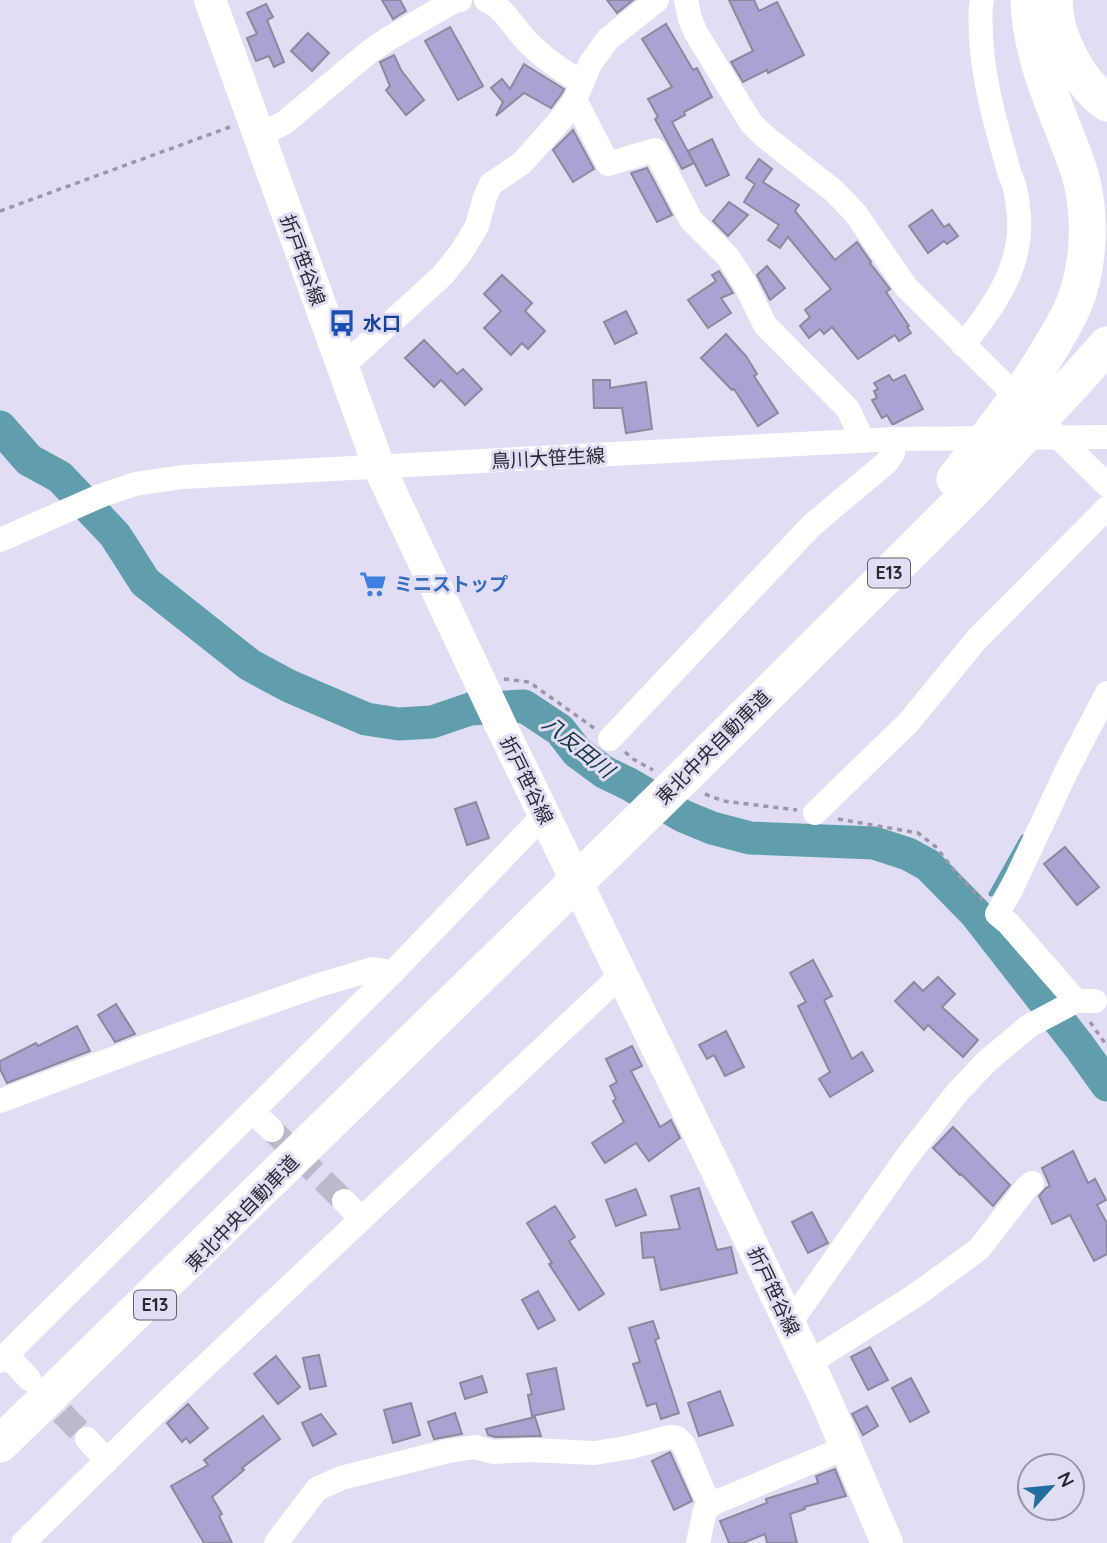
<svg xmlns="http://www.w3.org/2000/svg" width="1107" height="1543" viewBox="0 0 1107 1543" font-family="Quicksand,'Noto Sans JP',sans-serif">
	<rect width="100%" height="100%" fill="#e1ddf4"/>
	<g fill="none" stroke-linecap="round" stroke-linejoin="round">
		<polyline stroke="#609eae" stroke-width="5" points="991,894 1023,837"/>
		<polyline stroke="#609eae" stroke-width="33" points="0,427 29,460 60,477 115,535 145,582 250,665 289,686 366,719 399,724 432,722 470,709 524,706 560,730 577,752 604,772 629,784 683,816 712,828 750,838 874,843 908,854 928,865 976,914 1079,1046 1107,1085"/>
	</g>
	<g fill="#aba2d1" stroke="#8c889d" stroke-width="2">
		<polygon points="382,0 400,0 406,11 393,19"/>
		<polygon points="607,0 633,0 617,13"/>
		<polygon points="729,0 754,0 759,11 777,2 804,55 768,73 767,70 743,82 731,62 753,51"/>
		<polygon points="266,4 273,17 267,20 284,62 274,67 269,56 256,61 247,38 257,34 247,13"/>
		<polygon points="666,24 693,70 697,68 712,97 684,112 685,115 672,122 694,163 682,169 655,119 658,117 648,99 672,87 642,39"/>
		<polygon points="450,27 483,86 458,100 425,41"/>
		<polygon points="308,33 329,53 312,71 291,51"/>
		<polygon points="394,55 401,70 424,100 406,115 386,90 390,86 380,62"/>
		<polygon points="524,64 564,89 562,93 551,108 524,93 496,116 503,102 491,88 502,79 510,89"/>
		<polygon points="573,130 594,169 573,182 553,150"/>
		<polygon points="712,139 729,175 706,186 688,151"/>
		<polygon points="759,159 772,169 763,182 799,205 795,211 835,260 857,242 871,262 870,263 890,289 886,292 909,326 907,327 911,333 899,341 895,335 858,359 832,327 824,334 820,329 809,338 800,326 810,317 805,310 831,289 788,237 780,248 768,240 779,225 744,202 755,184 746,178"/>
		<polygon points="647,168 672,215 657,222 631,173"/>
		<polygon points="729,202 748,215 728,236 713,221"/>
		<polygon points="932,210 944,227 949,224 958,236 947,244 944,241 928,253 909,226"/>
		<polygon points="767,266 785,288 770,300 757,275"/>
		<polygon points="719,271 733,293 721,298 731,313 708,328 688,300 716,281 712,275"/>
		<polygon points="502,275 532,303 525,311 545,331 528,349 522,343 511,355 484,328 501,311 484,294"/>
		<polygon points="626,311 637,333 615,344 604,322"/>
		<polygon points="726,334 746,356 757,374 754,376 778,413 758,426 734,389 732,390 701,358"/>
		<polygon points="424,340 457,374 463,369 482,389 465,405 441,380 434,387 405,358"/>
		<polygon points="889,375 893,381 905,375 923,409 894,424 892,424 887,415 882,418 872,400 877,398 874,391 878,389 874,383"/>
		<polygon points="593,380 610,380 610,388 646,382 652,429 626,433 622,408 594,408"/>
		<polygon points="476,802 489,838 467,845 455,809"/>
		<polygon points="1065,847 1099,887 1077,905 1044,864"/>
		<polygon points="813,960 832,996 824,1000 852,1059 862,1052 873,1071 830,1097 819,1079 830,1072 798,1006 806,1002 790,973"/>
		<polygon points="938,977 955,994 942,1007 978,1040 963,1057 928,1025 924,1030 895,1001 914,982 923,991"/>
		<polygon points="116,1004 135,1034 115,1042 98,1015"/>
		<polygon points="77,1026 90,1051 7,1083 0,1069 0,1061 36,1043 38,1046"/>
		<polygon points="726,1031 744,1067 725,1076 714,1055 707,1059 699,1045"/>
		<polygon points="632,1046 642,1066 631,1071 660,1127 671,1120 680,1138 649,1161 636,1143 605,1163 592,1143 624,1122 613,1101 616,1099 610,1086 617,1082 606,1059"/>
		<polygon points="953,1127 1010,1185 993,1206 961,1174 960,1175 933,1148"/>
		<polygon points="1073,1151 1088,1183 1095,1179 1106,1200 1097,1205 1107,1223 1107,1254 1094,1261 1070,1215 1052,1224 1039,1196 1046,1188 1050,1186 1042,1168"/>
		<polygon points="699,1188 717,1250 731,1247 737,1273 661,1290 654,1257 643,1258 641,1233 680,1229 671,1196"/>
		<polygon points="636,1189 646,1215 616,1226 606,1200"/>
		<polygon points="555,1206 575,1237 569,1241 604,1294 579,1310 549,1264 552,1263 527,1223"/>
		<polygon points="812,1212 828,1243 808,1253 792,1222"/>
		<polygon points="538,1291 555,1320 538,1329 522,1300"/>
		<polygon points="653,1321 659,1338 655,1340 679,1413 661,1419 656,1403 647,1406 633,1364 640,1362 629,1328"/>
		<polygon points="870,1347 888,1380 868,1390 851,1357"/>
		<polygon points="319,1355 326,1386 310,1389 303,1358"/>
		<polygon points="276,1356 300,1387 278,1404 254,1374"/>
		<polygon points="556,1368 564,1409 532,1416 528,1395 532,1394 527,1374"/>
		<polygon points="482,1376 487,1392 465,1399 460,1383"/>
		<polygon points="911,1378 929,1412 910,1422 892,1388"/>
		<polygon points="720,1391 733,1425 699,1436 688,1403"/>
		<polygon points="411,1403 420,1435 393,1443 384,1410"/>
		<polygon points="188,1404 208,1428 190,1443 186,1438 182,1442 167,1423"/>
		<polygon points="867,1406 878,1426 863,1435 852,1414"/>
		<polygon points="455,1413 462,1434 434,1439 428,1422"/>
		<polygon points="321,1414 336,1434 313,1446 302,1423"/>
		<polygon points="263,1416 280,1439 242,1468 244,1470 212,1497 222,1514 219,1516 232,1543 204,1543 171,1486 208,1465 204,1460"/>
		<polygon points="535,1417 541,1436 495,1437 488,1435 486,1429"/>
		<polygon points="670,1452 692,1501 674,1510 652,1461"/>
		<polygon points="835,1469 846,1496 804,1507 805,1509 790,1514 797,1543 767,1543 765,1534 743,1543 729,1543 720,1521 767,1503 766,1499 818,1483 816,1476"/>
	</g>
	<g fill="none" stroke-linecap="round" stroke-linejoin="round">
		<g stroke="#bdb9cd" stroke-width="24" stroke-dasharray="24 12" stroke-linecap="butt">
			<polyline points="272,1130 344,1201"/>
			<polyline points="37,1387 87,1439"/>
		</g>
		<g stroke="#9b97a9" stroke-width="3.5" stroke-dasharray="5 5" stroke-linecap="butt">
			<polyline points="0,211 230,127"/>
			<polyline points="504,679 529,682 594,728"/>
			<polyline points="625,752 633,759 653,770"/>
			<polyline points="705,794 723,801 797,810"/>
			<polyline points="838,819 918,833 936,847 957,874 983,900"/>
			<polyline points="1090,1022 1107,1046"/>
		</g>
		<g stroke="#fff" stroke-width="24">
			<path d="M486 0C504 8 512 25 525 39 541 57 562 70 582 83"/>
			<polyline points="686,0 690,19 696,33 751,123 763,135 834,191 856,214 906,287 1027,407"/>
			<polyline points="575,100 608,164 655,150 691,220 728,257 744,282 765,325 848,409 863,441"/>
			<polyline points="258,136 284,123 369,52 388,39 456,0 460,0"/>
			<path d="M963 345C996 305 1026 261 1018 207 1017 195 1015 185 1010 175 997 128 984 87 981 38 981 25 979 13 982 0"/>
			<polyline points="342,367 443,275 462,251 477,226 485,197 491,184 522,163 562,118 575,100 590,64 608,39 657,0"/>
			<polyline points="1053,432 1107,485"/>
			<polyline points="0,540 100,496 135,484 182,477 894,439 1107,437"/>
			<polyline points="610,739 812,525 886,463 893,453 894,439"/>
			<polyline points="815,813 908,723 977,639 1107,508"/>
			<polyline points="1076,1001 1008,923 997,914 1011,890 1067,770 1107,693"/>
			<polyline points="0,1101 144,1047 319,985 373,969 393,972"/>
			<polyline points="253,1112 272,1130"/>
			<polyline points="344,1201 362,1219"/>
			<polyline points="790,1323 906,1158 956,1094 986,1062 1029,1026 1076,1001 1095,1001"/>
			<polyline points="6,1354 29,1379"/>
			<polyline points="0,1361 393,972 544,815"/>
			<polyline points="809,1363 916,1295 979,1249 1027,1187 1032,1183"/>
			<polyline points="87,1439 107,1461"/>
			<polyline points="23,1543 152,1416 622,974"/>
			<polyline points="276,1543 317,1489 341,1478 448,1451 475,1447 493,1452 530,1450 595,1453 631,1447 669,1437 677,1438 684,1445 704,1493 714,1503"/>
			<polyline points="698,1543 705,1510 714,1503 847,1447"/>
		</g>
		<polyline stroke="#fff" stroke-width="32" points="210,0 379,467 501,726 716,1169 825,1398 887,1543"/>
		<g stroke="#fff" stroke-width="37">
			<path d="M1054 0C1054 36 1078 82 1107 103"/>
			<path d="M955 479C988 437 1022 396 1049 350 1060 332 1071 314 1078 293 1090 254 1091 207 1078 168 1058 110 1031 62 1029 0"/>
			<polyline points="0,1444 693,768 973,490 1076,380 1107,345"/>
		</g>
	</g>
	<defs>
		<symbol id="bus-bare" viewBox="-9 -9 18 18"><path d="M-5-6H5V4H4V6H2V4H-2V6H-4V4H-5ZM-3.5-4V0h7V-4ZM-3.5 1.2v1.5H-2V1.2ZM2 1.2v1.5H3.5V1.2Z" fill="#1a4fb4" stroke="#e1ddf4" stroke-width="2.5" paint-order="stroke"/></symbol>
		<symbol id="supermarket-bare" viewBox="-9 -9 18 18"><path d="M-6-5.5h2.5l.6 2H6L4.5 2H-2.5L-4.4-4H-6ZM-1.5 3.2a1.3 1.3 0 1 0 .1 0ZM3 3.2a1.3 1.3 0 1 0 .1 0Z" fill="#3f7fe0" stroke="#e1ddf4" stroke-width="2.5" paint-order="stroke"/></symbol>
	</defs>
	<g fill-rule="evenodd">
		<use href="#bus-bare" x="323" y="304" width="38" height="38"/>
		<use href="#supermarket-bare" x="354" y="565" width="38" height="38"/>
	</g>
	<g text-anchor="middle" stroke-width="6" stroke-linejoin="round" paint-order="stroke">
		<g fill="#e1ddf4" stroke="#625f6c" stroke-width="2">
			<rect x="868" y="558.5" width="42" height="29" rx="5"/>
			<rect x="134" y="1290.5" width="42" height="29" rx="5"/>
		</g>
		<g font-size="18" font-weight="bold" fill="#2b2932">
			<text x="889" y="579">E13</text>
			<text x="155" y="1311">E13</text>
		</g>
		<g font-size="19" fill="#2b2932" stroke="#e1ddf4">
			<text transform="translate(303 260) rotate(70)" y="7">折戸笹谷線</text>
			<text transform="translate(548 458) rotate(-3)" y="7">鳥川大笹生線</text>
			<text transform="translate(713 747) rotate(-45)" y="7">東北中央自動車道</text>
			<text transform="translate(527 780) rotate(64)" y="7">折戸笹谷線</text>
			<text transform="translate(242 1213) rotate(-46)" y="7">東北中央自動車道</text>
			<text transform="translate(774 1291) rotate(65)" y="7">折戸笹谷線</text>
		</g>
		<g font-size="19" font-weight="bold" fill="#164399" stroke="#e1ddf4" text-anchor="start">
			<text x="363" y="330">水口</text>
		</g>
		<g font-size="19" font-weight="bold" fill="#366cbe" stroke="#e1ddf4" text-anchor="start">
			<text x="394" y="591">ミニストップ</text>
		</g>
		<g font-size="21" font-style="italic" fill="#193840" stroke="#e1ddf4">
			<text transform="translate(578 747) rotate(39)" y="7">八反田川</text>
		</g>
	</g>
	<g transform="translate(1051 1487) rotate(63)"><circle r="33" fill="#e1ddf4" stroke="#9895a6" stroke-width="2"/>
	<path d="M0-5L12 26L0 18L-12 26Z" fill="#226ea1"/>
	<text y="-10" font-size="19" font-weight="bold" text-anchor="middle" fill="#2b2932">N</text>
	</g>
</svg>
